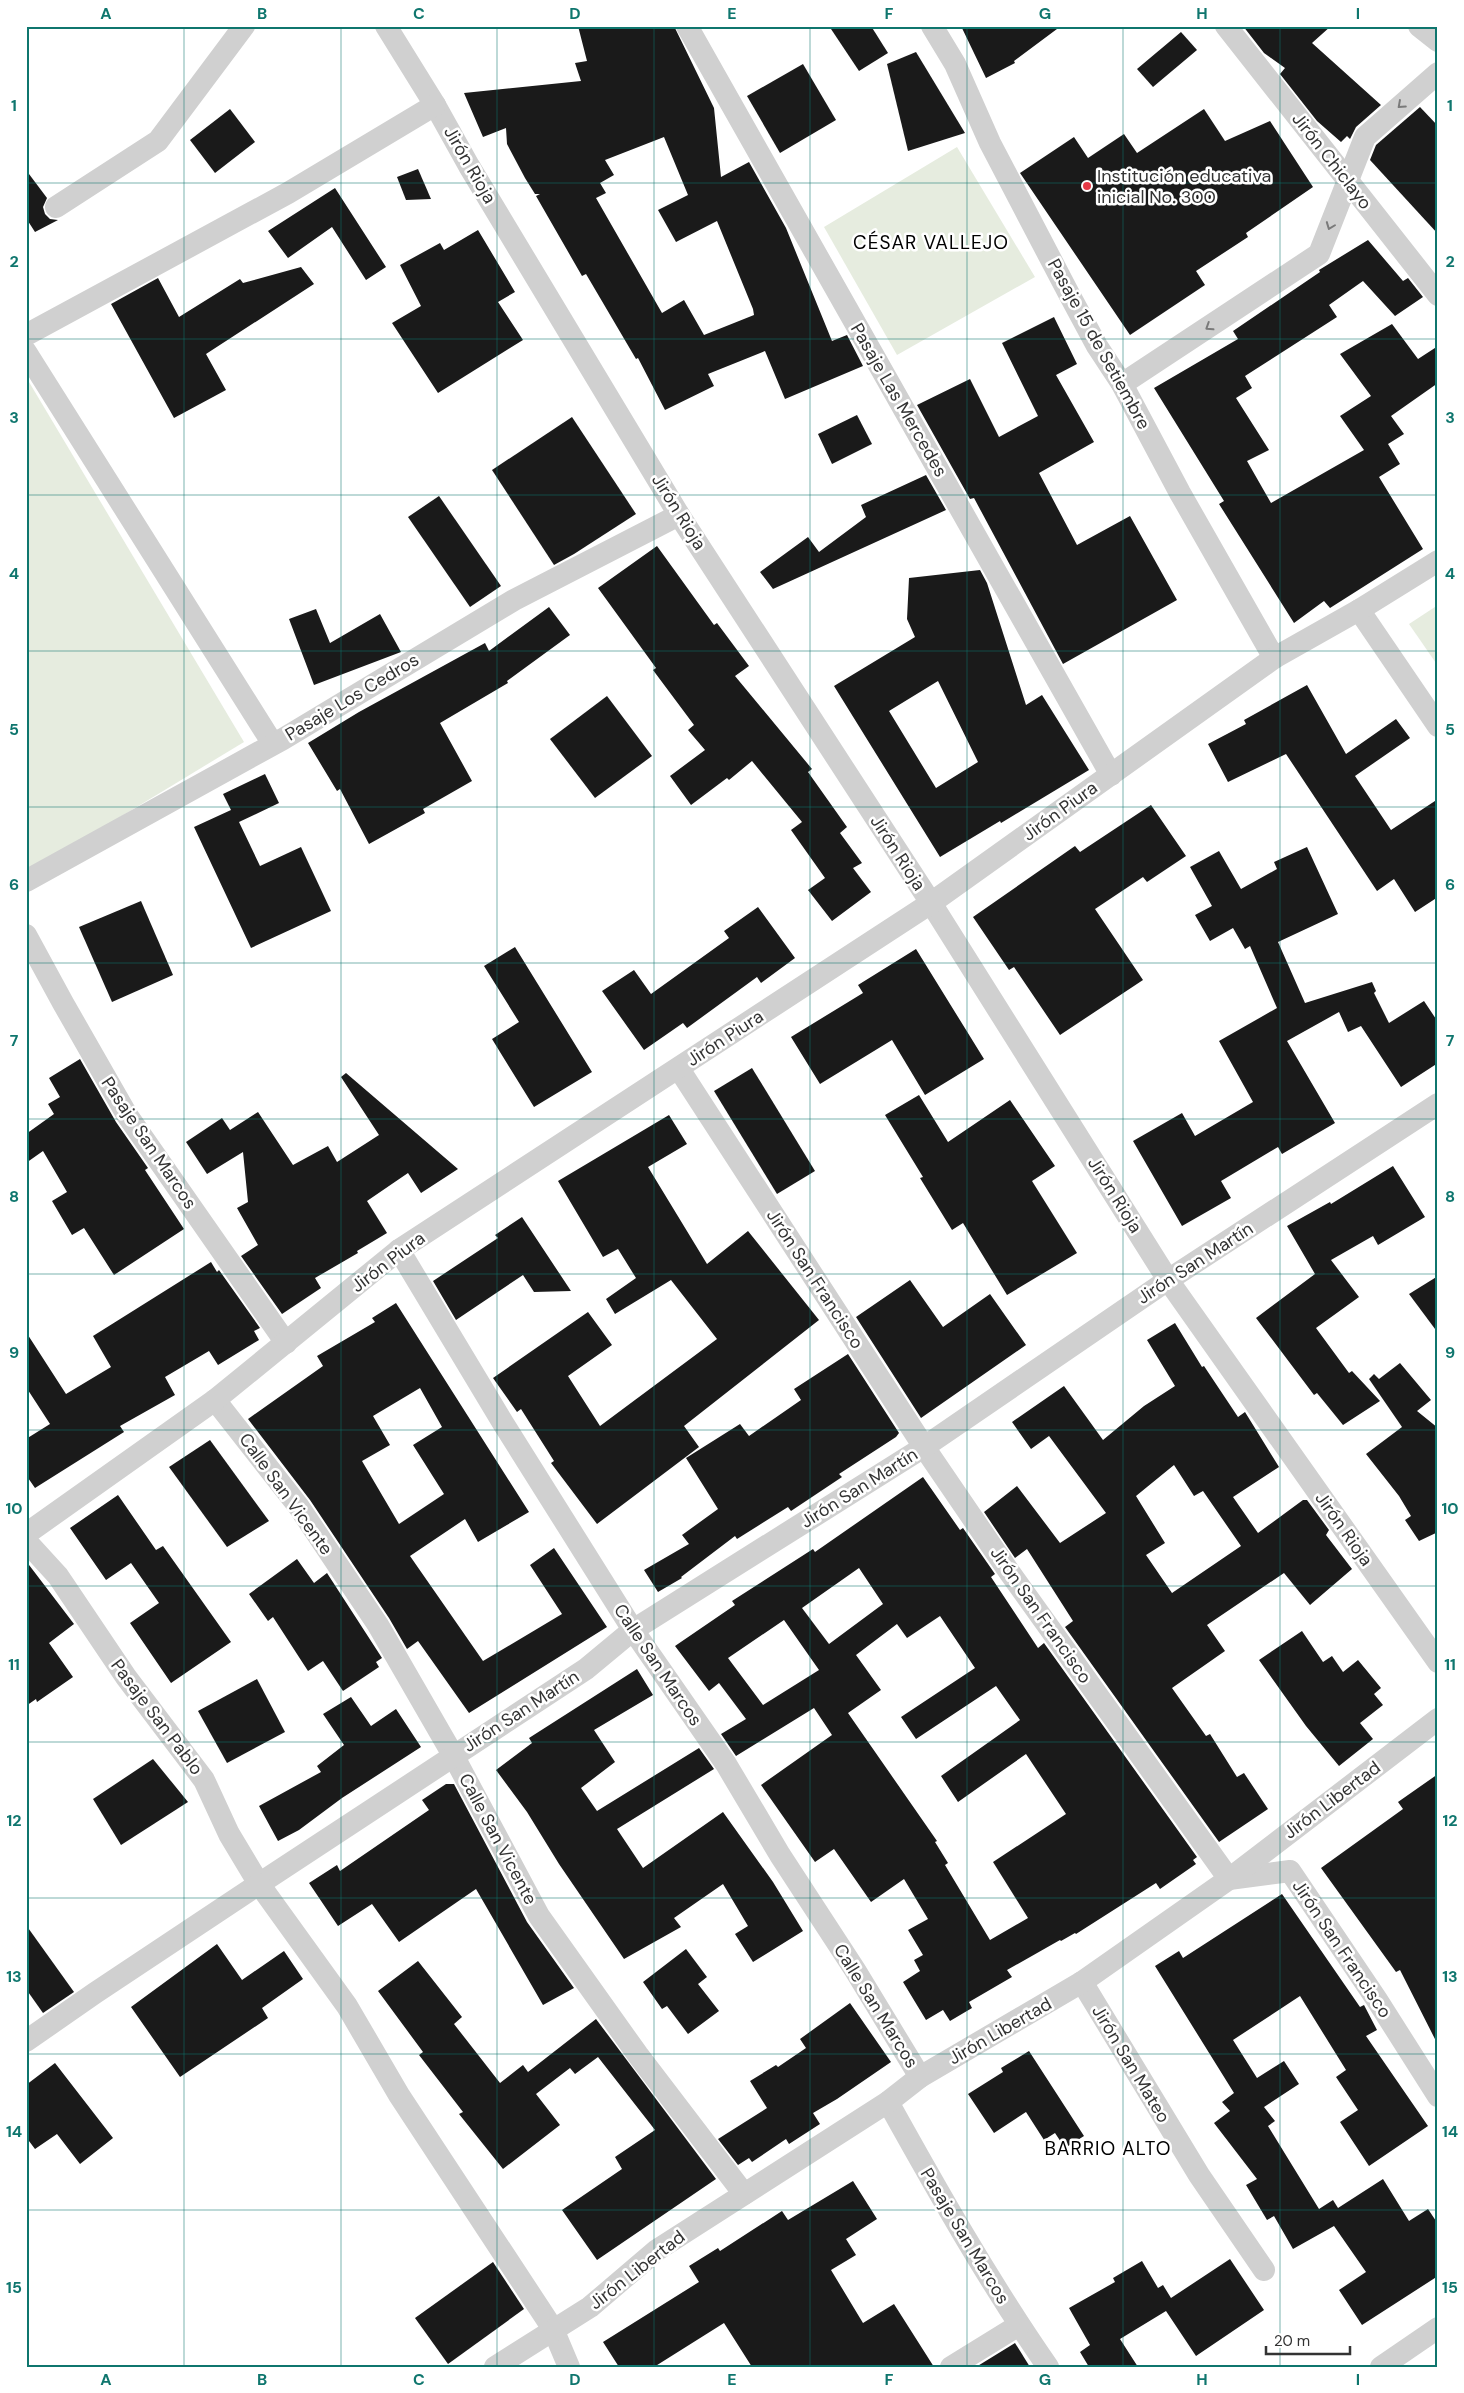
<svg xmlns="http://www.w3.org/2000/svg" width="1464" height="2393" viewBox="0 0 1464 2393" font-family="'DM Sans',sans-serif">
	<rect width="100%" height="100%" fill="#fff"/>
	<g fill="#e6ecdf">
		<polygon points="957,147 1035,277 897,355 824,227"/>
		<polygon points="26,377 244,742 26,874"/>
		<polygon points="1438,605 1438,666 1409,624"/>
	</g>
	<g fill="#1a1a1a" fill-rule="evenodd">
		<path d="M578 26H674L714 108 721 177 749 162 786 228 832 341 847 335 863 366 785 399 765 351 708 374 714 386 665 410 638 358 636 359 586 274 582 276 536 196 540 194H535L525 178 507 144 506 128 483 137 464 93 581 81 575 63 587 61ZM664 137 688 195 658 210 676 242 717 221 753 309 754 315 704 335 684 300 662 313 596 198 606 193 600 183 614 175 605 160Z"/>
		<polygon points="829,26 871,26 888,53 859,71"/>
		<polygon points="961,26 1061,26 1014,61 1015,63 986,78"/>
		<polygon points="1243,26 1331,26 1312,43 1381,105 1356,127 1350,139 1347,136 1341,142 1317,121 1280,74 1285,68 1264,53"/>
		<polygon points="1181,32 1197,50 1153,87 1137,69"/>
		<polygon points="916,52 965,133 908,151 887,64"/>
		<polygon points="803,64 836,120 780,153 747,96"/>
		<polygon points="1420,107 1438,126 1438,234 1370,160 1376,145"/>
		<polygon points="230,109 255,142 215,173 190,140"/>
		<polygon points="1204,109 1225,141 1270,121 1313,187 1246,233 1248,237 1196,271 1205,285 1130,335 1020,173 1074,137 1088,158 1124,134 1137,153"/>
		<polygon points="418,169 431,199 406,200 397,177"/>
		<polygon points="26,170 47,198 43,207 45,214 50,219 58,220 35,232 26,218"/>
		<polygon points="335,188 386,267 366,280 332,227 288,258 268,231"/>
		<polygon points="478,230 515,292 498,302 523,340 438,393 392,323 421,306 400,265 440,243 444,250"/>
		<polygon points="1368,240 1403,281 1408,278 1423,297 1395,316 1363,281 1329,305 1337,317 1245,376 1252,388 1236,398 1269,450 1247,461 1271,503 1364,450 1340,416 1371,396 1340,354 1392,324 1418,359 1438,346 1438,383 1391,416 1404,434 1388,444 1400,464 1379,477 1423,549 1330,608 1324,601 1294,623 1219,504 1224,501 1154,388 1238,339 1233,331 1320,272 1319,270"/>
		<polygon points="301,267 314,284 206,354 226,390 174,418 111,304 158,278 179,317 240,279 243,283"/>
		<polygon points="1054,317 1077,364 1056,375 1094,442 1039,473 1077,545 1130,516 1177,600 1063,664 974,498 970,499 917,405 970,379 999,437 1038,416 1002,343"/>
		<polygon points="857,415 872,444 832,464 818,434"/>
		<polygon points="572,417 636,514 574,554 554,565 492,470"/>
		<polygon points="926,475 946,510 773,589 760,572 808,537 819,552 866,517 861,505"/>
		<polygon points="439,496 501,586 470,607 408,517"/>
		<polygon points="657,546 714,625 717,623 749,666 735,676 812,769 808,772 847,827 840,833 862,863 853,868 871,892 832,921 808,890 825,878 791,830 802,822 752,761 729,780 727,778 691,805 670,776 705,750 688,730 694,725 653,670 656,668 598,588"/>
		<path d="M980 570 987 583 1026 705 1042 695 1089 770 1001 823 1000 821 940 857 834 686 915 637 907 619 909 578ZM938 681 978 762 936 788 889 711Z"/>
		<polygon points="549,607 570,635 507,681 508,683 440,723 472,781 423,809 425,813 369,844 340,789 337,791 308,743 359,712 485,643 489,651"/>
		<polygon points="316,609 330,643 380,614 401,652 314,685 289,619"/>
		<polygon points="1307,685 1346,754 1396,719 1410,738 1355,776 1391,830 1438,799 1438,897 1415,912 1394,879 1377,891 1286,754 1228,782 1208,744 1246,724 1244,720"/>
		<polygon points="607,696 652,756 595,798 550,739"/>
		<polygon points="265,774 279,803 239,822 260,866 301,847 331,911 251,948 194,827 231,810 223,794"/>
		<polygon points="1151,805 1186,856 1147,882 1143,877 1095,909 1143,980 1060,1035 1014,967 1009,970 973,917 1075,846 1080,852"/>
		<polygon points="1307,847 1338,914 1278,942 1305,1003 1372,982 1376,991 1374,993 1389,1023 1424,1001 1438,1022 1438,1063 1401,1087 1361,1026 1348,1032 1339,1012 1287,1041 1335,1123 1282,1154 1278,1147 1221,1181 1231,1198 1182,1226 1133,1141 1182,1113 1195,1136 1253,1102 1219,1041 1277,1008 1250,946 1245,949 1233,928 1210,941 1195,915 1212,906 1190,867 1219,851 1241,889 1277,869 1274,862"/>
		<polygon points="141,901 173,975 112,1002 79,927"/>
		<polygon points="758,907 795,958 761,983 757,977 687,1028 683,1023 644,1050 602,991 634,970 651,994 729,938 724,931"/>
		<polygon points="515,947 592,1072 534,1107 492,1039 519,1022 484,966"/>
		<polygon points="916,949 984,1059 925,1095 892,1040 820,1084 791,1037 863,993 858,985"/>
		<polygon points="80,1059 116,1122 148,1168 145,1170 184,1229 114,1275 84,1228 72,1235 52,1201 67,1192 43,1151 26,1163 26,1134 54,1114 48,1104 60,1097 49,1078"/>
		<polygon points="752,1068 815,1171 777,1194 714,1091"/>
		<polygon points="346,1073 458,1169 421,1193 408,1173 367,1201 387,1233 357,1251 358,1253 315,1278 321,1288 282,1314 241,1256 258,1245 237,1208 248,1202 243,1152 207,1174 186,1142 222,1118 230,1130 258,1112 293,1165 328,1146 337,1162 379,1135 341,1077"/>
		<polygon points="919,1095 948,1142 1010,1100 1055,1166 1032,1181 1077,1253 1007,1295 963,1223 952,1230 920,1178 923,1177 885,1115"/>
		<polygon points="669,1115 687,1144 648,1167 707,1264 748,1231 819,1320 684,1426 699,1447 597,1524 551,1463 554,1461 521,1409 517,1412 493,1378 588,1312 612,1345 568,1376 600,1426 717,1339 671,1280 615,1314 606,1299 636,1278 618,1249 603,1257 558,1181"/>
		<polygon points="1393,1166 1425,1217 1378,1245 1373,1236 1331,1260 1359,1297 1316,1328 1349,1373 1352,1371 1380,1401 1343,1425 1317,1393 1314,1395 1256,1318 1315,1274 1287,1226 1330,1202 1331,1204"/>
		<polygon points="522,1217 571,1291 534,1292 523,1275 456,1320 433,1281 498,1238 495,1235"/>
		<polygon points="211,1262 217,1272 219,1270 260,1328 254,1331 259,1340 218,1365 209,1351 165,1377 175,1395 120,1426 124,1432 35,1488 26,1475 26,1439 50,1424 26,1387 26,1332 66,1394 111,1367 93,1336"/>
		<polygon points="1438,1276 1438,1333 1409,1294"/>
		<polygon points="910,1280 943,1327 990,1294 1026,1345 921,1418 856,1317"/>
		<path d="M396 1303 529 1512 478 1542 465 1519 410 1556 483 1661 562 1614 530 1565 554 1548 607 1627 469 1713 418 1641 407 1649 389 1618 310 1500 248 1419 323 1366 317 1356 375 1322 372 1318ZM420 1388 442 1427 413 1445 444 1494 399 1524 362 1461 390 1445 373 1416Z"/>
		<path d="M1175 1323 1202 1367 1204 1366 1238 1417 1245 1412 1279 1467 1233 1497 1258 1533 1303 1500H1307L1329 1530 1326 1535 1352 1569 1310 1605 1284 1573 1207 1625 1225 1651 1172 1688 1206 1736 1210 1734 1237 1777 1244 1773 1268 1809 1219 1842 1065 1627 1073 1621 1027 1549 1015 1558 984 1512 1017 1486 1060 1543 1106 1513 1049 1436 1031 1449 1012 1422 1064 1386 1103 1440 1144 1406 1175 1386 1147 1340ZM1174 1465 1194 1496 1203 1491 1241 1546 1172 1593 1146 1555 1165 1543 1136 1496Z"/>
		<polygon points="848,1354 899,1433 896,1437 839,1474 842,1477 791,1511 788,1507 737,1539 735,1536 681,1577 682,1578 658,1592 644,1570 689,1544 682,1535 718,1509 686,1458 740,1424 749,1436 801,1400 794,1389"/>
		<polygon points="1400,1363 1431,1400 1417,1411 1438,1428 1438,1532 1419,1541 1405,1520 1411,1516 1399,1496 1366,1454 1402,1427 1369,1379 1374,1374 1379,1379"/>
		<polygon points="210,1440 269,1521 227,1547 169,1467"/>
		<path d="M923 1477 960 1530 963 1528 995 1574 991 1577 1038 1648 1044 1643 1197 1857 1193 1860 1196 1864 1160 1889 1156 1883 1076 1934 1075 1933 1061 1941 1060 1940 1007 1970 1012 1977 969 2002 972 2008 950 2021 943 2010 926 2020 903 1982 920 1971 914 1960 923 1955 908 1930 928 1919 904 1879 871 1902 834 1849 815 1862 761 1785 832 1735 814 1708 736 1756 721 1734 746 1719 719 1683 709 1691 675 1646 735 1605 732 1601 813 1549 815 1552ZM859 1568 883 1604 829 1644 802 1608ZM940 1616 975 1668 901 1717 916 1739 996 1686 1020 1720 941 1776 958 1802 1026 1754 1066 1814 993 1862 1028 1918 990 1940 945 1865 948 1863 935 1842 937 1841 848 1713 881 1690 856 1655 897 1624 907 1638ZM784 1620 819 1670 763 1705 728 1658Z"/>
		<polygon points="118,1495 156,1550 163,1546 231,1642 171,1683 130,1623 159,1603 131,1563 106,1580 70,1528"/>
		<polygon points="297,1559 314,1583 327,1573 382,1658 376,1662 379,1667 343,1691 323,1661 308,1671 273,1617 268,1621 249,1594"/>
		<polygon points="26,1561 74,1624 49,1643 73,1677 37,1702 36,1699 26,1706"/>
		<polygon points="1302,1631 1323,1662 1332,1656 1343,1672 1358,1660 1381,1688 1374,1694 1383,1705 1360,1723 1373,1739 1339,1766 1306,1726 1259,1660"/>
		<polygon points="637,1669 653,1695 594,1730 615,1762 581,1788 597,1811 699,1748 714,1769 617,1829 643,1868 723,1812 773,1882 803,1931 753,1962 735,1934 748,1926 723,1884 674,1918 681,1927 624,1959 559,1864 527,1812 496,1770 532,1743 529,1738"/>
		<polygon points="257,1679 285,1732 227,1763 198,1711"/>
		<polygon points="351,1697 371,1726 396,1709 421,1747 342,1798 299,1830 278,1841 259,1806 321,1772 317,1766 344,1745 323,1714"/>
		<polygon points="153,1759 188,1802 121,1845 93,1799"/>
		<polygon points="1438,1774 1438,2045 1400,1970 1396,1972 1321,1868 1403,1809 1398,1802"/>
		<polygon points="446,1784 454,1784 527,1922 574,1988 543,2005 476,1889 399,1942 372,1904 338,1926 309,1883 337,1865 340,1871 429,1810 422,1800"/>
		<polygon points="1282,1894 1360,2007 1364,2005 1377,2030 1366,2036 1428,2126 1369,2166 1340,2122 1358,2110 1336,2077 1346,2070 1300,1996 1233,2040 1257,2078 1284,2061 1299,2084 1264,2107 1275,2121 1268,2126 1319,2209 1333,2200 1338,2208 1383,2179 1409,2221 1428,2209 1438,2224 1438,2276 1362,2325 1339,2290 1366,2272 1334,2226 1293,2249 1274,2216 1267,2220 1246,2185 1257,2179 1214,2123 1230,2111 1222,2102 1234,2093 1155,1966 1179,1951 1183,1958"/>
		<polygon points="26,1925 74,1992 43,2013 26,1989"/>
		<polygon points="217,1944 242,1980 284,1951 303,1979 262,2008 268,2018 180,2077 131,2007"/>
		<polygon points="686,1949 707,1977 698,1984 719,2011 688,2034 667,2006 662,2009 643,1982"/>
		<polygon points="418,1961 462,2017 454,2024 500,2083 523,2065 528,2072 596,2019 716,2179 597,2260 562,2210 622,2169 615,2157 655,2130 598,2057 575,2074 570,2068 536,2094 560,2125 503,2169 459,2114 463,2112 419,2055 423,2052 378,1991"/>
		<polygon points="850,2003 891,2062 837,2099 813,2113 820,2124 789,2144 786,2139 752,2162 749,2158 738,2165 718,2139 767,2108 750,2081 776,2065 778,2067 806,2048 800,2039"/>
		<polygon points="1029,2051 1084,2136 1065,2148 1055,2133 1044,2140 1026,2112 994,2133 968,2094 1003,2072 1001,2068"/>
		<polygon points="55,2063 113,2138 80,2164 57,2134 35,2149 26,2137 26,2085"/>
		<polygon points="853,2181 877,2219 846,2239 856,2255 831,2270 863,2323 894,2304 934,2367 752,2367 724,2323 654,2367 619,2367 603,2342 699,2282 689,2266 718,2248 720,2251 782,2211 788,2220"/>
		<polygon points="1230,2259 1264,2310 1196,2356 1166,2311 1120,2339 1138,2367 1089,2367 1080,2352 1090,2345 1069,2308 1115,2282 1113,2278 1142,2261 1158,2288 1163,2285 1171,2298"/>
		<polygon points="493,2262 524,2309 448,2364 415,2318"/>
		<polygon points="1015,2343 1030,2367 976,2367"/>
	</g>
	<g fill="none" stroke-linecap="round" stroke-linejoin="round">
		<g stroke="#d0d0d0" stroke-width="22">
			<polyline points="386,26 435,105 469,166 679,515 931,903 1168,1280 1438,1662"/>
			<polyline points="687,26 1111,775"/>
			<polyline points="932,26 955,64 990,143 1069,294 1097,346 1122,384 1180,493 1274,658"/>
			<polyline points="1226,26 1438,295"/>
			<polyline points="1419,26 1438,41"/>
			<polyline points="56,207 158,141 244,26"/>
			<polyline points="26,335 288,193 435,105"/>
			<polyline points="26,352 273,744"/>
			<polyline points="1122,384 1319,254 1365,137 1438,73"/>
			<polyline points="1359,610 1438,726"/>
			<polyline points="26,881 283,739 514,600 679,515"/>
			<polyline points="26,935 63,1003 127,1115 286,1343"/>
			<polyline points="679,1069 924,1447 1010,1573 1229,1879 1290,1871 1377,2000 1438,2096"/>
			<polyline points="399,1250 503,1423 633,1630 726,1764 780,1855 855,1970 920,2077"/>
			<polyline points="215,1400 299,1507 378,1625 453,1755 539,1916 638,2055 744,2194"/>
			<polyline points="26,1534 215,1400 399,1250 931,903 1274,658 1359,610 1438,561"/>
			<polyline points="26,1541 58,1576 126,1677 204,1780 229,1834 259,1884 586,1669 633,1630 924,1447 1168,1280 1438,1104"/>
			<polyline points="1082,1982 1199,2175 1264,2270"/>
			<polyline points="26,2041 95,1993 259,1884 347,2006 399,2095 553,2329 569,2367"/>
			<path d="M888 2102C938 2192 989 2282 1048 2367"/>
			<polyline points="495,2367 590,2307 657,2250 888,2102 920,2077 1082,1982 1229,1879 1438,1719"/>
			<polyline points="951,2367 1019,2325"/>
			<polyline points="1381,2367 1438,2328"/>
		</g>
	</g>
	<defs><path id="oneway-chevron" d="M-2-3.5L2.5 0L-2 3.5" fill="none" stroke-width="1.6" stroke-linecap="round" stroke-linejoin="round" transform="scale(1.25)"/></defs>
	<g stroke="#7a7a7a">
		<use href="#oneway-chevron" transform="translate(1401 105) rotate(138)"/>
		<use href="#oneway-chevron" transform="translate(1330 226) rotate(111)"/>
		<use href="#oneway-chevron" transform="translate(1209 327) rotate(147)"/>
	</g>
	<path fill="none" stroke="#0f766e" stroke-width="1" stroke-opacity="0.55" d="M184 26V2367M341 26V2367M497 26V2367M654 26V2367M810 26V2367M967 26V2367M1123 26V2367M1280 26V2367M26 183H1438M26 339H1438M26 495H1438M26 651H1438M26 807H1438M26 963H1438M26 1119H1438M26 1274H1438M26 1430H1438M26 1586H1438M26 1742H1438M26 1898H1438M26 2054H1438M26 2210H1438"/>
	<circle fill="#e63946" stroke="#fff" stroke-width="2" cx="1087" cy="186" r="5"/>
	<g text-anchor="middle" stroke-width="5" stroke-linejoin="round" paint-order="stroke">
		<g font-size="18" fill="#333" stroke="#fff">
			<text transform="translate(1332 161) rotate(52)" y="6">Jirón Chiclayo</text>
			<text transform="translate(470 165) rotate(60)" y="6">Jirón Rioja</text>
			<text transform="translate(1099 344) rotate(61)" y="6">Pasaje 15 de Setiembre</text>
			<text transform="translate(899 400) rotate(60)" y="6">Pasaje Las Mercedes</text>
			<text transform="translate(679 512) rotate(58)" y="6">Jirón Rioja</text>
			<text transform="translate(352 697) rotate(-31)" y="6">Pasaje Los Cedros</text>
			<text transform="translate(1060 811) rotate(-36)" y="6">Jirón Piura</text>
			<text transform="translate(898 853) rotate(57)" y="6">Jirón Rioja</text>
			<text transform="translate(725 1038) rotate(-33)" y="6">Jirón Piura</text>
			<text transform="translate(149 1143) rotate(56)" y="6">Pasaje San Marcos</text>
			<text transform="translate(1115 1195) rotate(58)" y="6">Jirón Rioja</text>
			<text transform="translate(388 1262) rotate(-37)" y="6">Jirón Piura</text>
			<text transform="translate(1195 1263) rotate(-33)" y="6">Jirón San Martín</text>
			<text transform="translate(815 1279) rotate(57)" y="6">Jirón San Francisco</text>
			<text transform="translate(859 1488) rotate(-32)" y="6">Jirón San Martín</text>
			<text transform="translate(286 1494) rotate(54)" y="6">Calle San Vicente</text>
			<text transform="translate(1344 1529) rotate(55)" y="6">Jirón Rioja</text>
			<text transform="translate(1041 1615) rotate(55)" y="6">Jirón San Francisco</text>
			<text transform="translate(658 1665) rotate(56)" y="6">Calle San Marcos</text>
			<text transform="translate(521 1711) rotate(-33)" y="6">Jirón San Martín</text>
			<text transform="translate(157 1717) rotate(53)" y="6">Pasaje San Pablo</text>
			<text transform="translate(1332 1800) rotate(-37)" y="6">Jirón Libertad</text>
			<text transform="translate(498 1839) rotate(62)" y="6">Calle San Vicente</text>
			<text transform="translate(1342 1949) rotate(56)" y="6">Jirón San Francisco</text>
			<text transform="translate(876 2006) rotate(58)" y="6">Calle San Marcos</text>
			<text transform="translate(1000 2031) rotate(-30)" y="6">Jirón Libertad</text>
			<text transform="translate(1131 2064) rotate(59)" y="6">Jirón San Mateo</text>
			<text transform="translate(965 2236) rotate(59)" y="6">Pasaje San Marcos</text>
			<text transform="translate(637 2270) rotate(-38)" y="6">Jirón Libertad</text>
		</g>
		<g font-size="18" fill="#333" stroke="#fff" text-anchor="start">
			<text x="1097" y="182">Institución educativa<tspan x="1097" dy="21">inicial No. 300</tspan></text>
		</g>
		<g font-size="19" letter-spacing="1" fill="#000" stroke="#fff">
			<text x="931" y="249">CÉSAR VALLEJO</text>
			<text x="1108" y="2155">BARRIO ALTO</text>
		</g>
	</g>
	<rect width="1464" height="2393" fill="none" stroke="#ffffff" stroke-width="55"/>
	<path d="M1266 2346v8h84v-8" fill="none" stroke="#333333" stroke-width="2.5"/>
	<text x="1274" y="2346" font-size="15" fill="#333333" stroke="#ffffff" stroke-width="4" paint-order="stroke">20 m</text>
	<rect x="28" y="28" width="1408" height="2338" fill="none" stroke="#0f766e" stroke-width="2"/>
	<g font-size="16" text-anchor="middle" font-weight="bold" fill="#0f766e">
		<text x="106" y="19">A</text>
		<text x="262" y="19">B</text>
		<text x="419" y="19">C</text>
		<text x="575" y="19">D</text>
		<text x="732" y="19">E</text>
		<text x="889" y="19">F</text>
		<text x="1045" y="19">G</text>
		<text x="1202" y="19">H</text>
		<text x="1358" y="19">I</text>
		<text x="14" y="111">1</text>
		<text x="1450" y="111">1</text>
		<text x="14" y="267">2</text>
		<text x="1450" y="267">2</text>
		<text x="14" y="423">3</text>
		<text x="1450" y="423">3</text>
		<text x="14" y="579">4</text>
		<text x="1450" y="579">4</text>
		<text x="14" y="735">5</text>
		<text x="1450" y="735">5</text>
		<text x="14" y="890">6</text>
		<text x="1450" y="890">6</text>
		<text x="14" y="1046">7</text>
		<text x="1450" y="1046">7</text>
		<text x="14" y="1202">8</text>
		<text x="1450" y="1202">8</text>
		<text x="14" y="1358">9</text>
		<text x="1450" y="1358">9</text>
		<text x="14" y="1514">10</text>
		<text x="1450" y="1514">10</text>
		<text x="14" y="1670">11</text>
		<text x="1450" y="1670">11</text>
		<text x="14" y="1826">12</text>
		<text x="1450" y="1826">12</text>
		<text x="14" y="1982">13</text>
		<text x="1450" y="1982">13</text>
		<text x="14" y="2137">14</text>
		<text x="1450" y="2137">14</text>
		<text x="14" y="2293">15</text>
		<text x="1450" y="2293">15</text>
		<text x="106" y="2385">A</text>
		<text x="262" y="2385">B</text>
		<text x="419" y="2385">C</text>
		<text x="575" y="2385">D</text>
		<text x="732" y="2385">E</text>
		<text x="889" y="2385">F</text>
		<text x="1045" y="2385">G</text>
		<text x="1202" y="2385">H</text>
		<text x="1358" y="2385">I</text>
	</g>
</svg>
